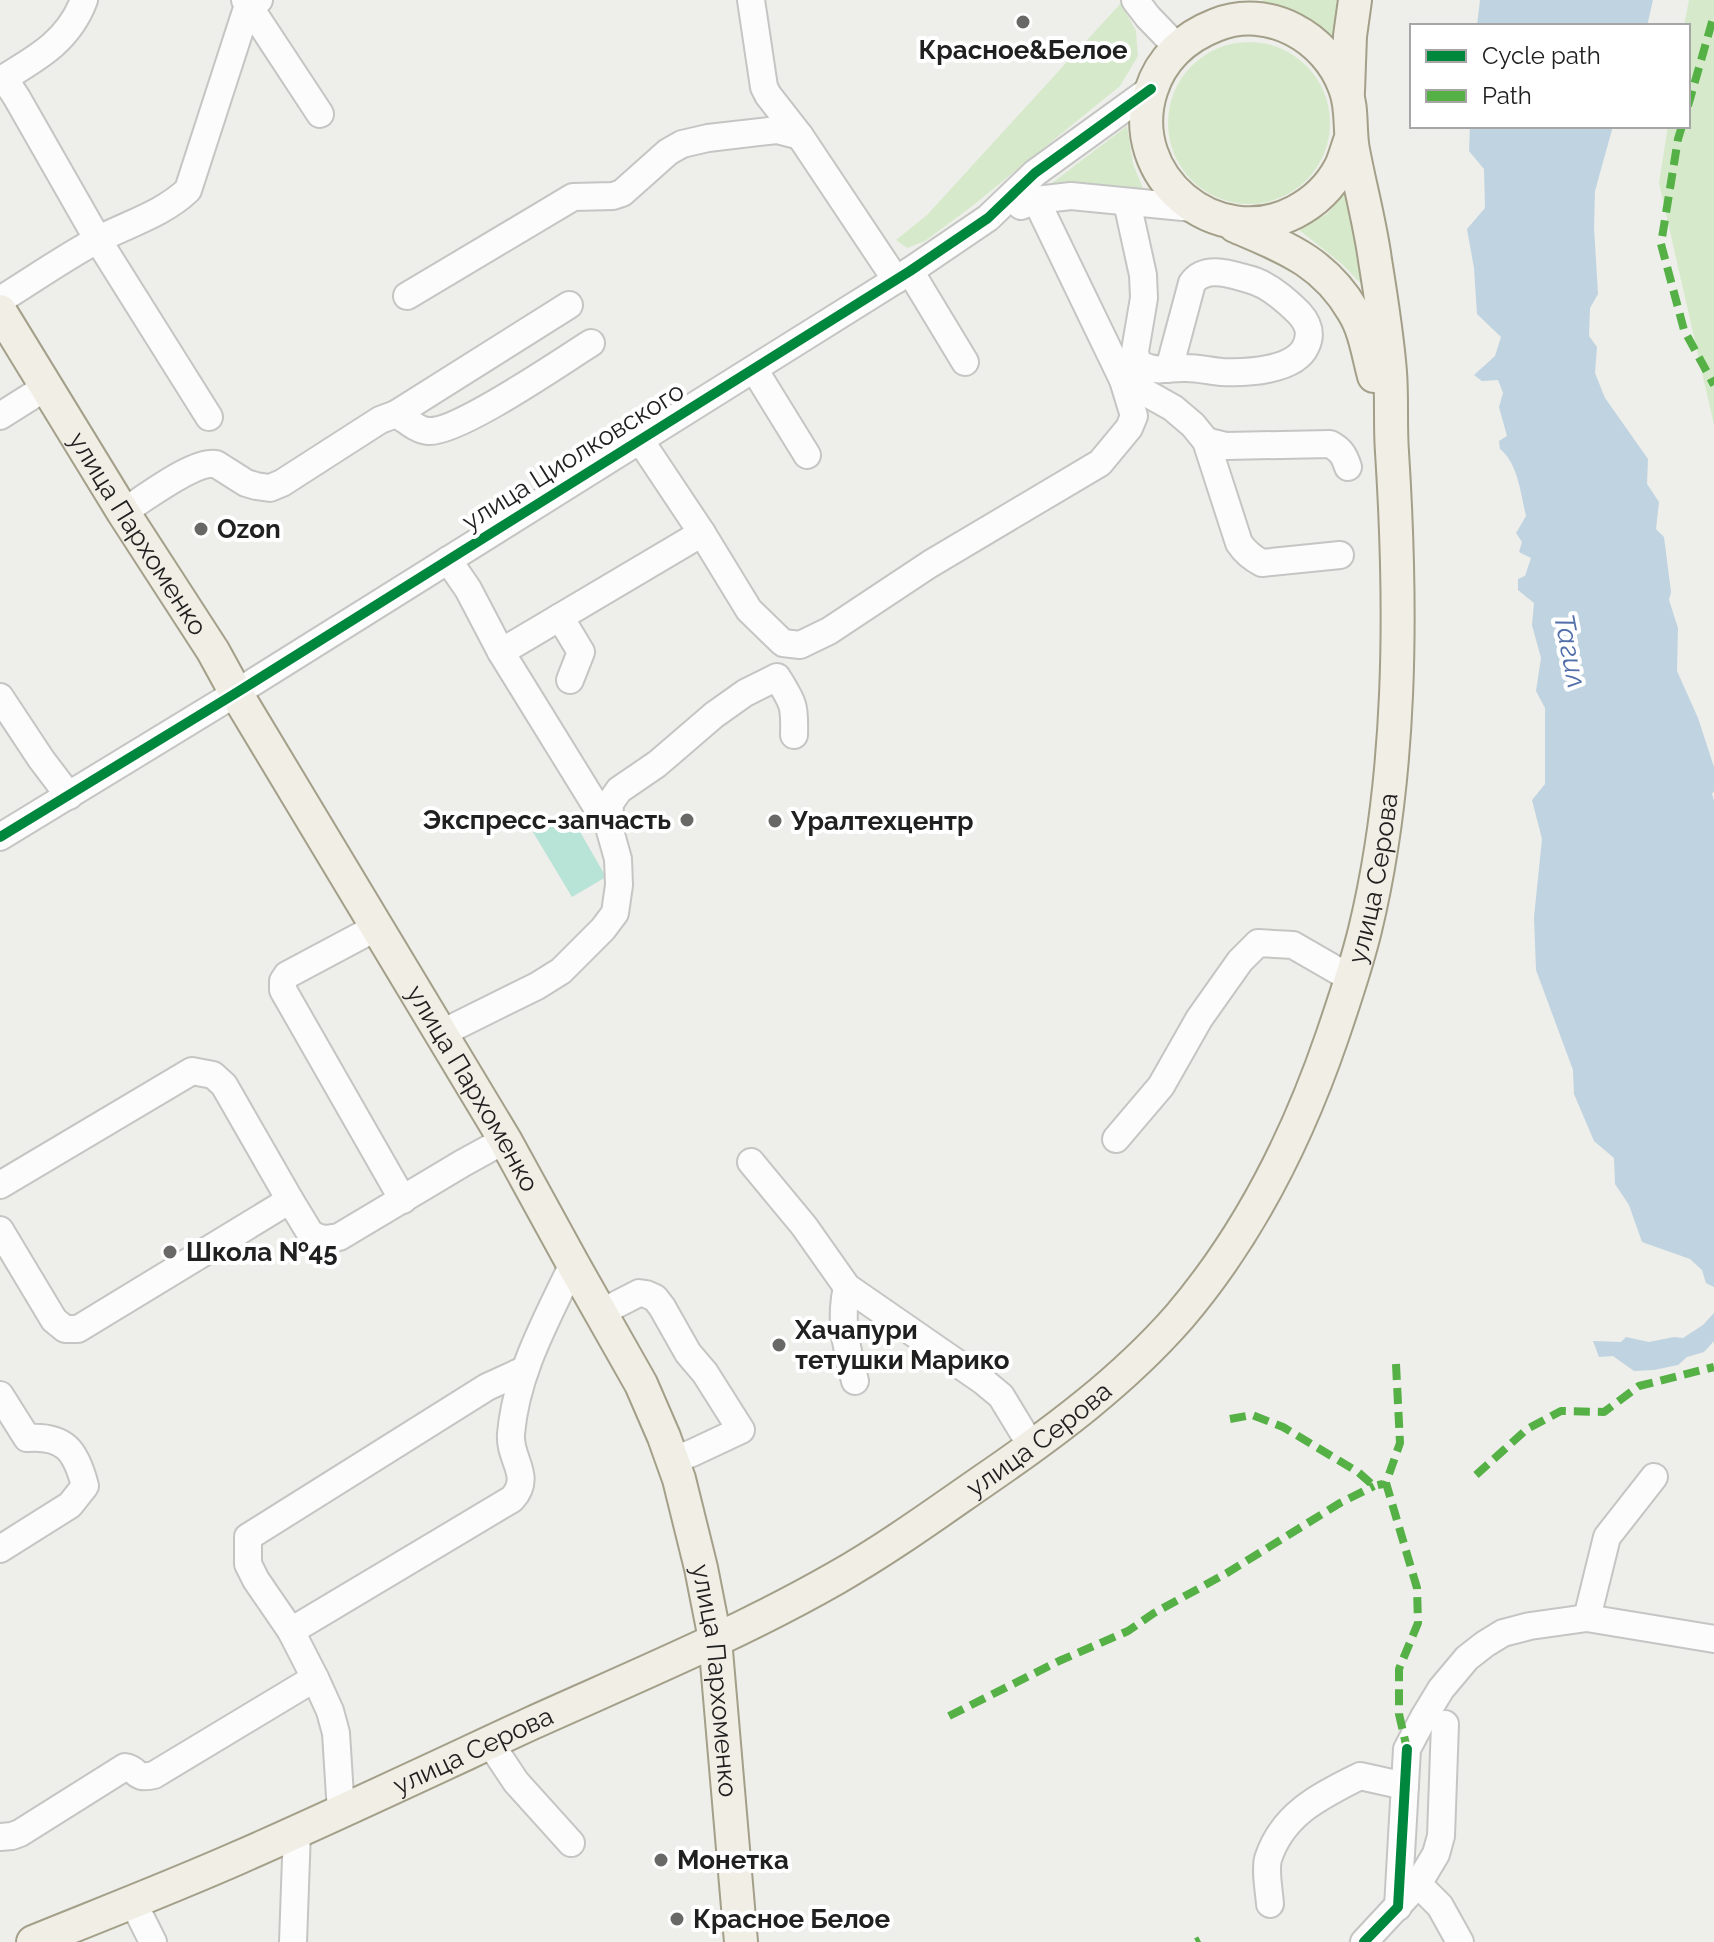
<svg xmlns="http://www.w3.org/2000/svg" width="1714" height="1942" viewBox="0 0 1714 1942" font-family="Raleway,sans-serif">
	<rect width="100%" height="100%" fill="#eeeeea"/>
	<g fill="#d6eacb">
		<polygon points="1263,0 1344,0 1336,50 1254,10"/>
		<polygon points="1689,0 1714,0 1714,425 1659,183 1668,126 1688,126 1688,26 1684,26"/>
		<polygon points="1121,3 1136,31 1138,56 1120,86 971,207 925,241 907,248 896,240 927,215"/>
		<circle cx="1249" cy="123" r="81"/>
		<polygon points="1127,126 1133,164 1144,191 1096,184 1048,186"/>
		<polygon points="1350,187 1369,292 1342,264 1298,229 1327,214"/>
	</g>
	<polygon fill="#b8e3d7" points="568,811 606,877 572,897 533,832"/>
	<g fill="#bfd3e0">
		<polygon points="1480,0 1653,0 1647,26 1477,26"/>
		<path d="M1470 126H1613L1595 191 1594 227 1598 294 1590 308 1589 336 1597 347 1595 373 1605 398 1648 459 1647 484 1659 502 1656 529 1664 537 1671 592 1669 600 1678 628 1677 671 1698 718 1714 767V791L1712 794 1714 801V1287L1706 1283 1702 1270 1690 1259 1642 1242 1629 1205 1615 1184 1614 1158 1594 1141 1574 1094 1573 1070 1536 970 1534 917 1542 839 1532 800 1545 784V708L1536 691 1541 658 1532 625 1534 603 1518 590V579L1525 576 1531 558 1519 552 1522 542 1516 533 1526 516C1521 495 1518 463 1500 449L1499 441 1507 436 1499 407 1503 393 1498 380 1482 381 1474 375 1495 356 1501 337 1477 314 1474 268 1467 229 1485 208 1484 169 1469 151Z"/>
		<polygon points="1714,1313 1714,1341 1704,1352 1687,1357 1678,1365 1654,1370 1634,1371 1613,1356 1599,1357 1593,1341 1621,1342 1626,1337 1649,1342 1674,1337 1683,1338 1703,1325"/>
	</g>
	<g fill="none" stroke-linecap="round" stroke-linejoin="round">
		<defs>
			<g id="minor">
				<polyline points="245,0 320,114"/>
				<polyline points="751,0 764,87 768,95 800,136 896,280"/>
				<polyline points="1135,0 1148,17 1177,47"/>
				<path d="M4 78C39 57 69 40 84 0"/>
				<polyline points="0,80 4,78 17,98 98,240 209,417"/>
				<path d="M1127 202 1143 275 1144 298 1135 351C1136 358 1137 363 1144 366 1158 373 1171 367 1186 368 1198 368 1210 371 1222 372 1246 373 1295 371 1306 346 1312 333 1308 323 1299 313 1286 300 1266 283 1248 279 1230 274 1205 265 1192 283L1169 369"/>
				<polyline points="1021,206 1036,200 1071,196 1193,208"/>
				<polyline points="910,271 965,362"/>
				<polyline points="407,296 573,197 613,196 622,193 668,152 682,144 708,138 777,130 800,136"/>
				<path d="M0 300C33 280 66 256 101 238 131 223 164 213 188 190L248 5 259 0"/>
				<polyline points="754,369 807,455"/>
				<path d="M1123 380 1173 408 1193 425 1206 441 1239 543C1245 552 1252 558 1262 563L1340 555"/>
				<polyline points="396,414 569,305"/>
				<polyline points="0,416 46,387"/>
				<path d="M1206 441 1226 446 1330 444C1341 450 1344 455 1348 467"/>
				<path d="M123 512C144 499 194 460 216 464L246 483 256 486 270 488 282 483 380 420 396 414C406 419 416 430 428 431 457 434 562 361 591 343"/>
				<polyline points="702,533 749,610 783,643 800,645 829,631 930,564 1100,463 1129,428 1134,416 1123,380 1036,200"/>
				<polyline points="448,560 468,589 501,652 609,827"/>
				<polyline points="560,617 581,652 570,680"/>
				<polyline points="501,652 702,533 640,440"/>
				<polyline points="0,697 41,759 69,796"/>
				<polyline points="0,837 236,693 910,271 988,218 1035,173 1151,89"/>
				<polyline points="377,927 287,975 283,981 283,990 403,1200"/>
				<path d="M442 1033 537 986 561 971 603 929 615 913 619 885 618 859 609 827 610 803 619 790 657 764 714 715 745 693 777 677C793 703 795 704 794 735"/>
				<polyline points="1116,1139 1161,1086 1199,1019 1240,961 1258,943 1293,945 1352,979"/>
				<polyline points="751,1162 804,1226 847,1287 983,1381 1001,1396 1032,1447"/>
				<polyline points="0,1185 192,1071 213,1075 224,1085 290,1200 310,1233 317,1237 325,1239 339,1237 463,1163 505,1140"/>
				<polyline points="0,1230 54,1320 65,1329 78,1329 290,1200"/>
				<path d="M847 1287C839 1322 847 1348 855 1381"/>
				<polyline points="600,1313 639,1293 646,1294 655,1298 662,1307 688,1353 705,1373 741,1430 692,1453 673,1460"/>
				<path d="M0 1395 27 1438C65 1435 76 1451 85 1486L70 1505 0 1549"/>
				<polyline points="1587,1618 1607,1537 1654,1477"/>
				<path d="M291 1631 512 1499C533 1476 509 1460 511 1434 516 1373 547 1319 573 1264"/>
				<polyline points="490,1743 516,1782 571,1843"/>
				<polyline points="341,1812 336,1733 330,1711 315,1678 291,1631 256,1580 248,1564 248,1537 487,1387 524,1370"/>
				<path d="M0 1837 12 1836 20 1833 125 1767C139 1769 133 1780 154 1775L315 1678"/>
				<polyline points="1418,1884 1440,1906 1460,1942"/>
				<polyline points="133,1902 153,1942"/>
				<path d="M1270 1904C1269 1890 1265 1871 1268 1859 1283 1813 1321 1796 1360 1776L1405 1786"/>
				<polyline points="1398,1907 1407,1749 1424,1717 1441,1689 1467,1658 1485,1644 1503,1633 1530,1626 1587,1618 1714,1639"/>
				<polyline points="293,1942 297,1831"/>
				<polyline points="1364,1942 1418,1884 1436,1854 1441,1836 1445,1724"/>
			</g>
			<g id="major">
				<polyline points="1348,91 1350,36 1355,0"/>
				<path d="M1235 226C1284 247 1324 261 1353 311 1365 330 1368 354 1374 376"/>
				<path id="s1" d="M0 311 123 512 213 651 236 693 505 1140 573 1264 641 1384 664 1437 679 1479 701 1568 715 1639 741 1942"/>
				<path id="s2" d="M33 1942C102 1914 172 1887 240 1857 338 1814 435 1768 532 1723 634 1677 738 1634 836 1578 887 1549 934 1515 983 1481 1053 1433 1123 1381 1179 1317 1249 1235 1297 1139 1332 1037 1344 1002 1356 967 1365 930 1402 777 1402 609 1392 452 1390 425 1392 398 1390 372 1387 334 1381 297 1375 260 1370 223 1360 187 1353 150 1349 129 1353 108 1345 88 1327 37 1268 4 1216 25 1185 37 1161 59 1151 91 1124 176 1216 253 1295 212 1314 202 1330 187 1340 168 1344 161 1348 145 1351 138"/>
			</g>
		</defs>
		<use href="#minor" stroke="#c5c5c4" stroke-width="30"/>
		<use href="#major" stroke="#a39f88" stroke-width="36"/>
		<use href="#minor" stroke="#fcfcfc" stroke-width="26"/>
		<use href="#major" stroke="#f1eee6" stroke-width="32"/>
		<g stroke="#55b145" stroke-width="8" stroke-dasharray="16 8" stroke-linecap="butt">
			<polyline points="1688,106 1714,15"/>
			<polyline points="1682,126 1678,139 1661,244 1684,330 1714,385"/>
			<polyline points="1396,1364 1400,1443 1386,1483 1417,1588 1418,1623 1399,1669 1399,1714 1407,1749"/>
			<polyline points="1230,1419 1252,1415 1283,1427 1358,1472 1374,1486 1383,1484"/>
			<polyline points="1476,1475 1527,1429 1561,1411 1604,1412 1639,1386 1714,1367"/>
			<polyline points="949,1716 1059,1661 1128,1631 1154,1613 1227,1573 1340,1503 1374,1486"/>
			<polyline points="1196,1942 1200,1940"/>
		</g>
		<defs>
			<g id="cycleway">
				<polyline points="0,837 236,693 910,271 988,218 1035,173 1151,89"/>
				<polyline points="1364,1942 1398,1907 1407,1749"/>
			</g>
		</defs>
		<use href="#cycleway" stroke="#fff" stroke-width="15"/>
		<use href="#cycleway" stroke="#00873e" stroke-width="10"/>
	</g>
	<g fill="#686867" stroke="#fff" stroke-width="3">
		<circle cx="1023" cy="22" r="8"/>
		<circle cx="201" cy="529" r="8"/>
		<circle cx="687" cy="820" r="8"/>
		<circle cx="775" cy="821" r="8"/>
		<circle cx="170" cy="1252" r="8"/>
		<circle cx="779" cy="1345" r="8"/>
		<circle cx="661" cy="1860" r="8"/>
		<circle cx="677" cy="1919" r="8"/>
	</g>
	<g text-anchor="middle" stroke-width="8" stroke-linejoin="round" paint-order="stroke">
		<g font-size="26" font-weight="bold" fill="#202020" stroke="#fff" text-anchor="start">
			<text x="1023" y="59" text-anchor="middle">Красное&amp;Белое</text>
			<text x="217" y="538">Ozon</text>
			<text x="671" y="829" text-anchor="end">Экспресс-запчасть</text>
			<text x="791" y="830">Уралтехцентр</text>
			<text x="186" y="1261">Школа №45</text>
			<text x="795" y="1339">Хачапури<tspan x="795" dy="30">тетушки Марико</tspan></text>
			<text x="677" y="1869">Монетка</text>
			<text x="693" y="1928">Красное Белое</text>
		</g>
		<g font-size="26" fill="#202020" stroke="#fff">
			<text transform="translate(573 456) rotate(-32)" y="9">улица Циолковского</text>
			<text dy="9" stroke="none"><textPath href="#s1" startOffset="262">улица Пархоменко</textPath></text>
			<text dy="9" stroke="none"><textPath href="#s2" startOffset="1800">улица Серова</textPath></text>
			<text dy="9" stroke="none"><textPath href="#s1" startOffset="910">улица Пархоменко</textPath></text>
			<text dy="9" stroke="none"><textPath href="#s2" startOffset="1128">улица Серова</textPath></text>
			<text dy="9" stroke="none"><textPath href="#s1" startOffset="1558">улица Пархоменко</textPath></text>
			<text dy="9" stroke="none"><textPath href="#s2" startOffset="480">улица Серова</textPath></text>
		</g>
		<g font-size="28" font-style="italic" fill="#526fab" stroke="#fff">
			<text transform="translate(1571 651) rotate(79)" y="10">Тагил</text>
		</g>
	</g>
	<rect x="1410" y="24" width="280" height="104" fill="#ffffff" stroke="#a6a6a6" stroke-width="2"/>
	<rect x="1426" y="50" width="40" height="12" fill="#00873e" stroke="#a6a6a6" stroke-width="2"/>
	<text x="1482" y="64" font-size="24" fill="#202020">Cycle path</text>
	<rect x="1426" y="90" width="40" height="12" fill="#55b145" stroke="#a6a6a6" stroke-width="2"/>
	<text x="1482" y="104" font-size="24" fill="#202020">Path</text>
</svg>
